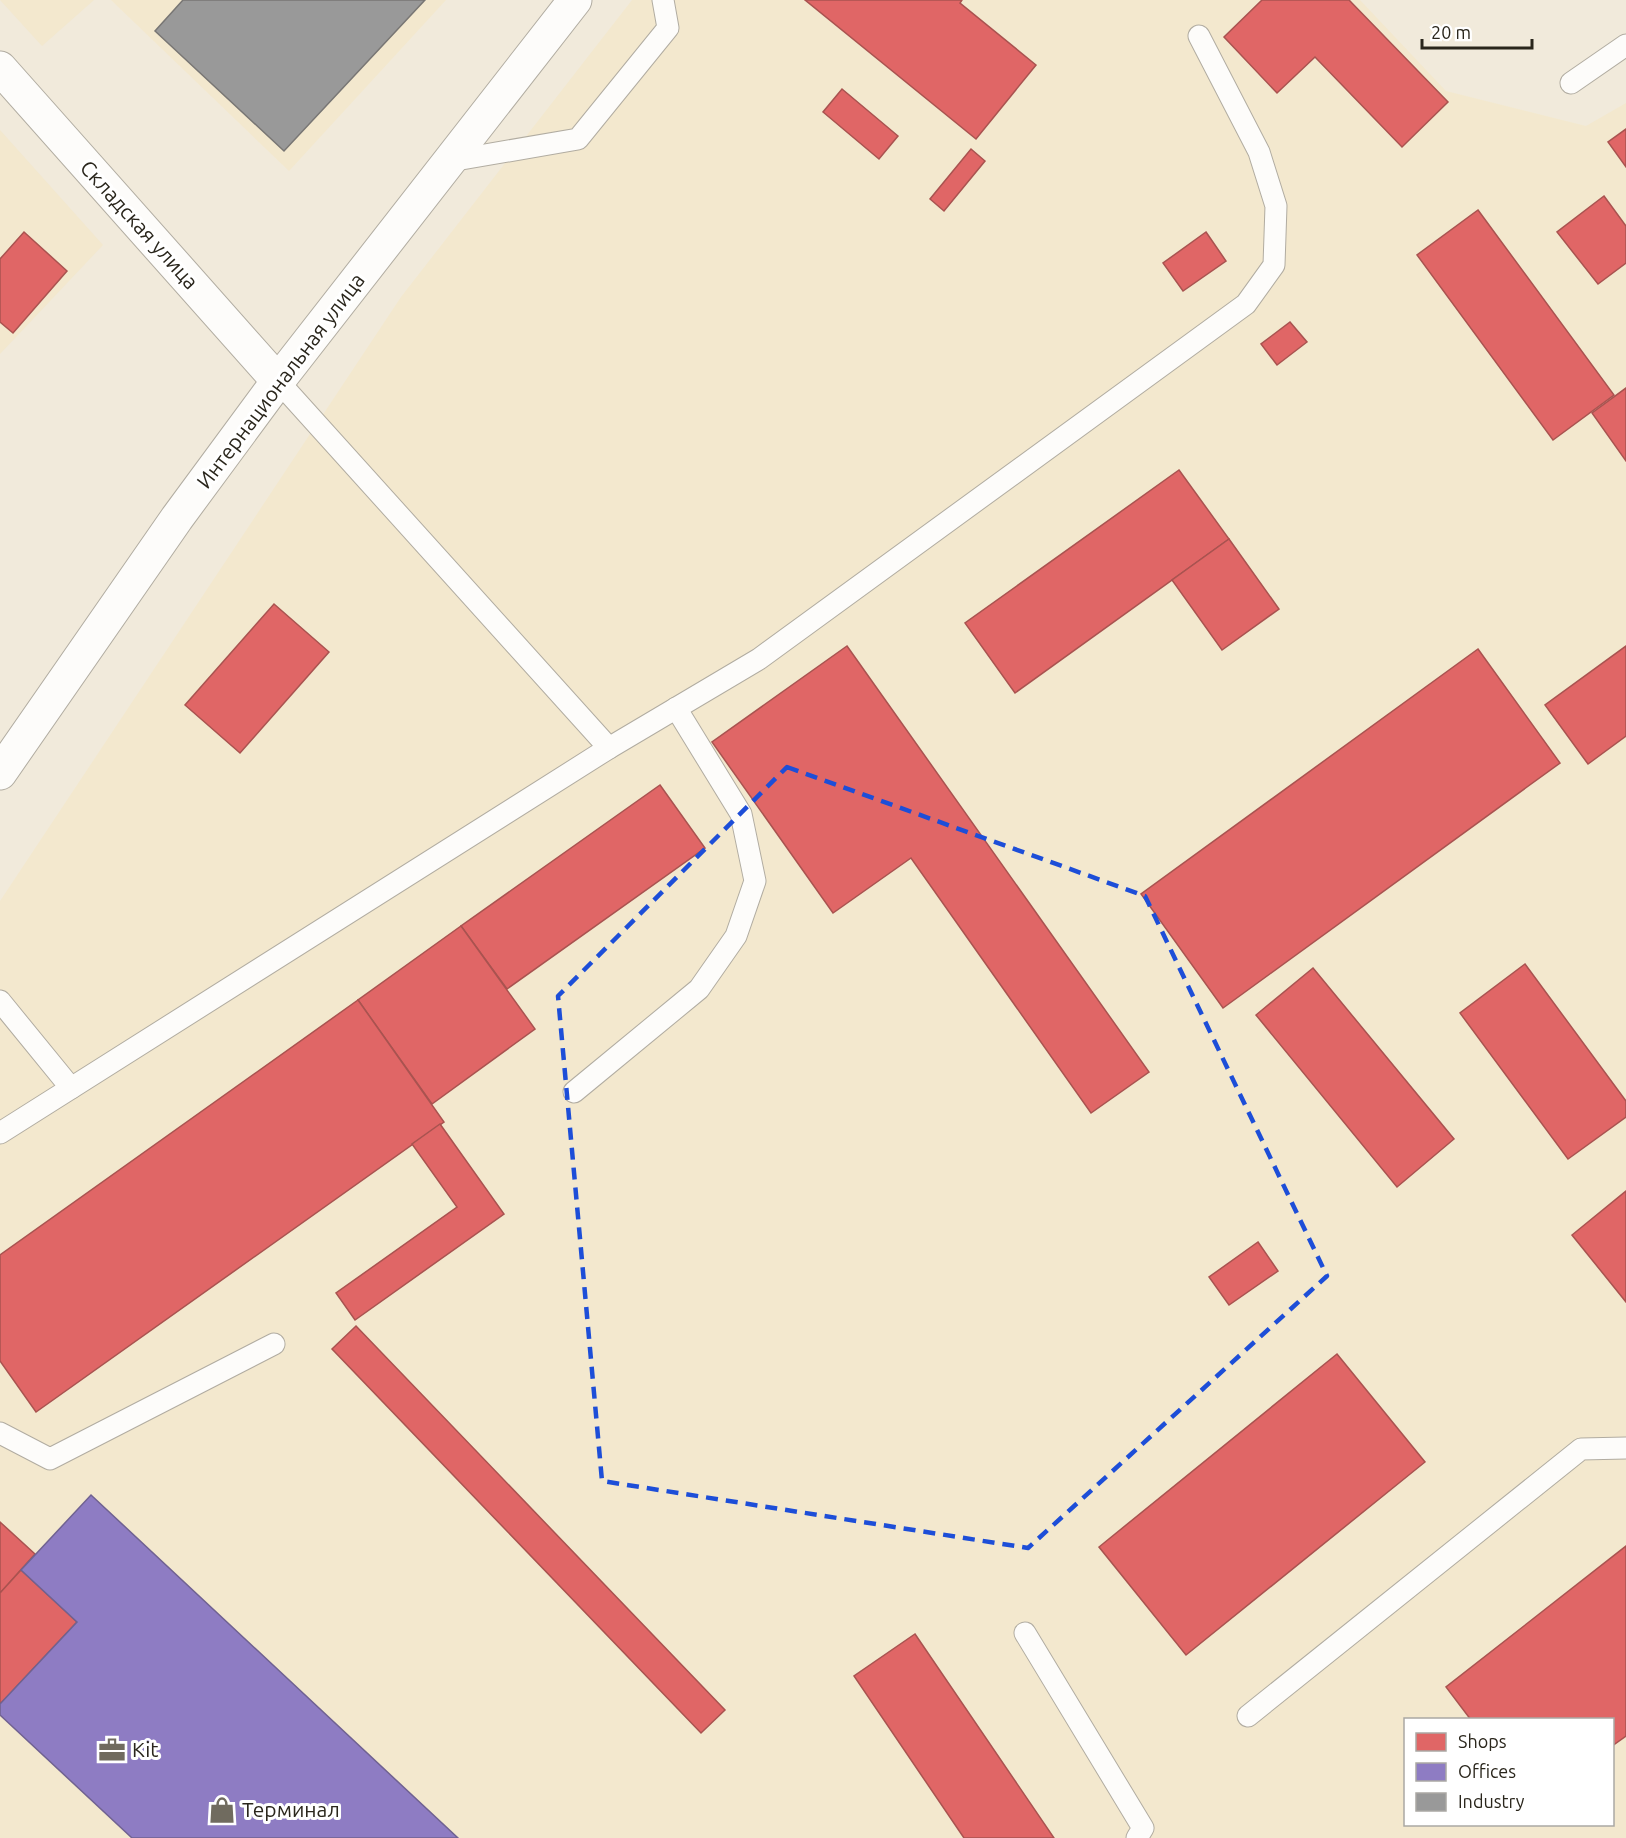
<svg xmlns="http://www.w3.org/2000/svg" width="1626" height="1838" viewBox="0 0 1626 1838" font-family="Ubuntu,sans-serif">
	<rect width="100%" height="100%" fill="#f1eadb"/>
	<g fill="#f3e8ce" fill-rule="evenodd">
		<polygon points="0,0 94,0 42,46"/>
		<polygon points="111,0 446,0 289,171"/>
		<path d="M632 0H1360L1446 91 1586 126 1626 103V1838H0V901L401 297ZM1406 1720H1612V1824H1406Z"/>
		<polygon points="0,130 103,245 0,354"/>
	</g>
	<g fill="#e06666" stroke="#a95350" stroke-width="1.5">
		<polygon points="805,0 962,0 960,3 1036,65 976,139"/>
		<polygon points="1262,0 1349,0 1448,102 1402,147 1315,57 1277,93 1224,37"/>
		<polygon points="842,89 898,136 879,159 823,112"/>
		<polygon points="1626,129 1626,167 1608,142"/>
		<polygon points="971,149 985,161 944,211 930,199"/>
		<polygon points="1604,196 1626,226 1626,263 1598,284 1557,232"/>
		<polygon points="1478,210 1614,395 1553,440 1417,255"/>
		<polygon points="24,232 67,271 13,333 0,322 0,259"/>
		<polygon points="1206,232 1226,261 1183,291 1163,263"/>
		<polygon points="1290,322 1307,342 1277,365 1261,344"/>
		<polygon points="1626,388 1626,461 1592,413"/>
		<polygon points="1179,470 1229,539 1015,693 965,623"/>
		<polygon points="1229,539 1279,609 1222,650 1172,580"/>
		<polygon points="274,604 329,652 240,753 185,705"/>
		<polygon points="847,646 1149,1072 1091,1113 911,858 833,913 712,742"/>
		<polygon points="1626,646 1626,736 1588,764 1545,705"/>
		<polygon points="1478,649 1560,763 1223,1008 1141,894"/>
		<polygon points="660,785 705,848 507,989 461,926"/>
		<polygon points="461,926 535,1029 432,1104 358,1000"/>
		<polygon points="1525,964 1626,1101 1626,1117 1568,1159 1460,1013"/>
		<polygon points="1313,968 1454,1139 1397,1187 1256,1015"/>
		<polygon points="358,1000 444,1122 36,1412 0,1361 0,1255"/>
		<polygon points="440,1124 504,1214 355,1320 336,1293 457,1207 412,1144"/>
		<polygon points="1626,1191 1626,1302 1572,1235"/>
		<polygon points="1258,1242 1278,1271 1229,1305 1209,1277"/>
		<polygon points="356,1326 725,1710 701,1733 332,1349"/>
		<polygon points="1337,1354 1425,1462 1186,1655 1099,1547"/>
		<polygon points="0,1522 35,1554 0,1593"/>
		<polygon points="1626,1546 1626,1736 1612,1746 1612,1720 1471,1720 1446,1687"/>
		<polygon points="21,1570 77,1622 0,1704 0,1593"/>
		<polygon points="915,1634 1054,1838 964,1838 854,1676"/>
	</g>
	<polygon fill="#8e7cc3" stroke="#706291" stroke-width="1.5" points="91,1495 458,1838 132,1838 0,1715 0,1704 77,1622 21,1570"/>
	<polygon fill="#999" stroke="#787674" stroke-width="1.5" points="183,0 425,0 284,151 155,31"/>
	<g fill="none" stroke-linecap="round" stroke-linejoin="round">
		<defs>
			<g id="lane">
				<polyline points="1571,83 1626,45"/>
				<polyline points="450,161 578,139 668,28 663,0"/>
				<polyline points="278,381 609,748 759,659 1246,304 1274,265 1276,206 1259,152 1199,36"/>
				<polyline points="0,1001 71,1088"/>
				<polyline points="574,1092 699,989 736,936 755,881 741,814 676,708"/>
				<polyline points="0,1133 609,748"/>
				<polyline points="0,1433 50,1459 274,1344"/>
				<polyline points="1025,1633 1143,1828 1137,1838"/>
				<polyline points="1248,1716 1581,1449 1626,1448"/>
			</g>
			<polyline id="street" points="0,68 278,381"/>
			<polyline id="secondary" points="0,773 177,518 278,381 575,0"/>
		</defs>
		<use href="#lane" stroke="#b1aca1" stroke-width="23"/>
		<use href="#street" stroke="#b1aca1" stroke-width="35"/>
		<use href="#secondary" stroke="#b1aca1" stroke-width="35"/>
		<use href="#lane" stroke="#fdfcfa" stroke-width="21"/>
		<use href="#street" stroke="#fdfcfa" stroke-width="33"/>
		<use href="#secondary" stroke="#fdfcfa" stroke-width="33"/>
	</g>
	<path fill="none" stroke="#1d4ed8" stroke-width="4.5" stroke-dasharray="12 8" stroke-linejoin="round" d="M787 767 1145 896 1327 1276 1028 1548 602 1481 558 996Z"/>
	<defs>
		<symbol id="office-bare" viewBox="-9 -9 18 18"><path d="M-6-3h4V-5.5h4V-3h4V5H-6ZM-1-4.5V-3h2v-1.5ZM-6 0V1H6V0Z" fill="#706b5f" stroke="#fff" stroke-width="2.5" paint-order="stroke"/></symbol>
		<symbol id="shop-bare" viewBox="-9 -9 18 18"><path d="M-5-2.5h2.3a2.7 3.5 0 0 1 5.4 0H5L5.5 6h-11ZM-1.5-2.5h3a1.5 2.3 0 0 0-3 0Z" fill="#706b5f" stroke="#fff" stroke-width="2.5" paint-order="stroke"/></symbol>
	</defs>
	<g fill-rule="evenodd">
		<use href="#office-bare" x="93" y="1731" width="38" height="38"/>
		<use href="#shop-bare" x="203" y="1791" width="38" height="38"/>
	</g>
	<g text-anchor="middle" stroke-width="6" stroke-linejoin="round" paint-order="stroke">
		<g font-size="21" fill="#2a261c" stroke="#fff">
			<text transform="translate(139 225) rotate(48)" y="7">Складская улица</text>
			<text transform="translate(281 381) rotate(-53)" y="7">Интернациональная улица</text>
		</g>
		<g font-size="21" fill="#2a261c" stroke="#fff" text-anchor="start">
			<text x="132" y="1757">Kit</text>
			<text x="242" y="1817">Терминал</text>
		</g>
	</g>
	<rect x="1404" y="1718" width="210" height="108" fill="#ffffff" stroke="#aaa8a4" stroke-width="1.5"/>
	<rect x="1416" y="1733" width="30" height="18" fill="#e06666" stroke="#aaa8a4" stroke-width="1.5"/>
	<text x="1458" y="1748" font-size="18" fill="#2a261c">Shops</text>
	<rect x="1416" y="1763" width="30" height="18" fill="#8e7cc3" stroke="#aaa8a4" stroke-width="1.5"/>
	<text x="1458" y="1778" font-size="18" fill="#2a261c">Offices</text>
	<rect x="1416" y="1793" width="30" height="18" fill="#999999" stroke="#aaa8a4" stroke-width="1.5"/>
	<text x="1458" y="1808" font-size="18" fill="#2a261c">Industry</text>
	<path d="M1422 39v9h110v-9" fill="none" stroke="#2a261c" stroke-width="3"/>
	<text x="1431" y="39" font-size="18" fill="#2a261c" stroke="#ffffff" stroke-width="4.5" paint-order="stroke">20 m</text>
</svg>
